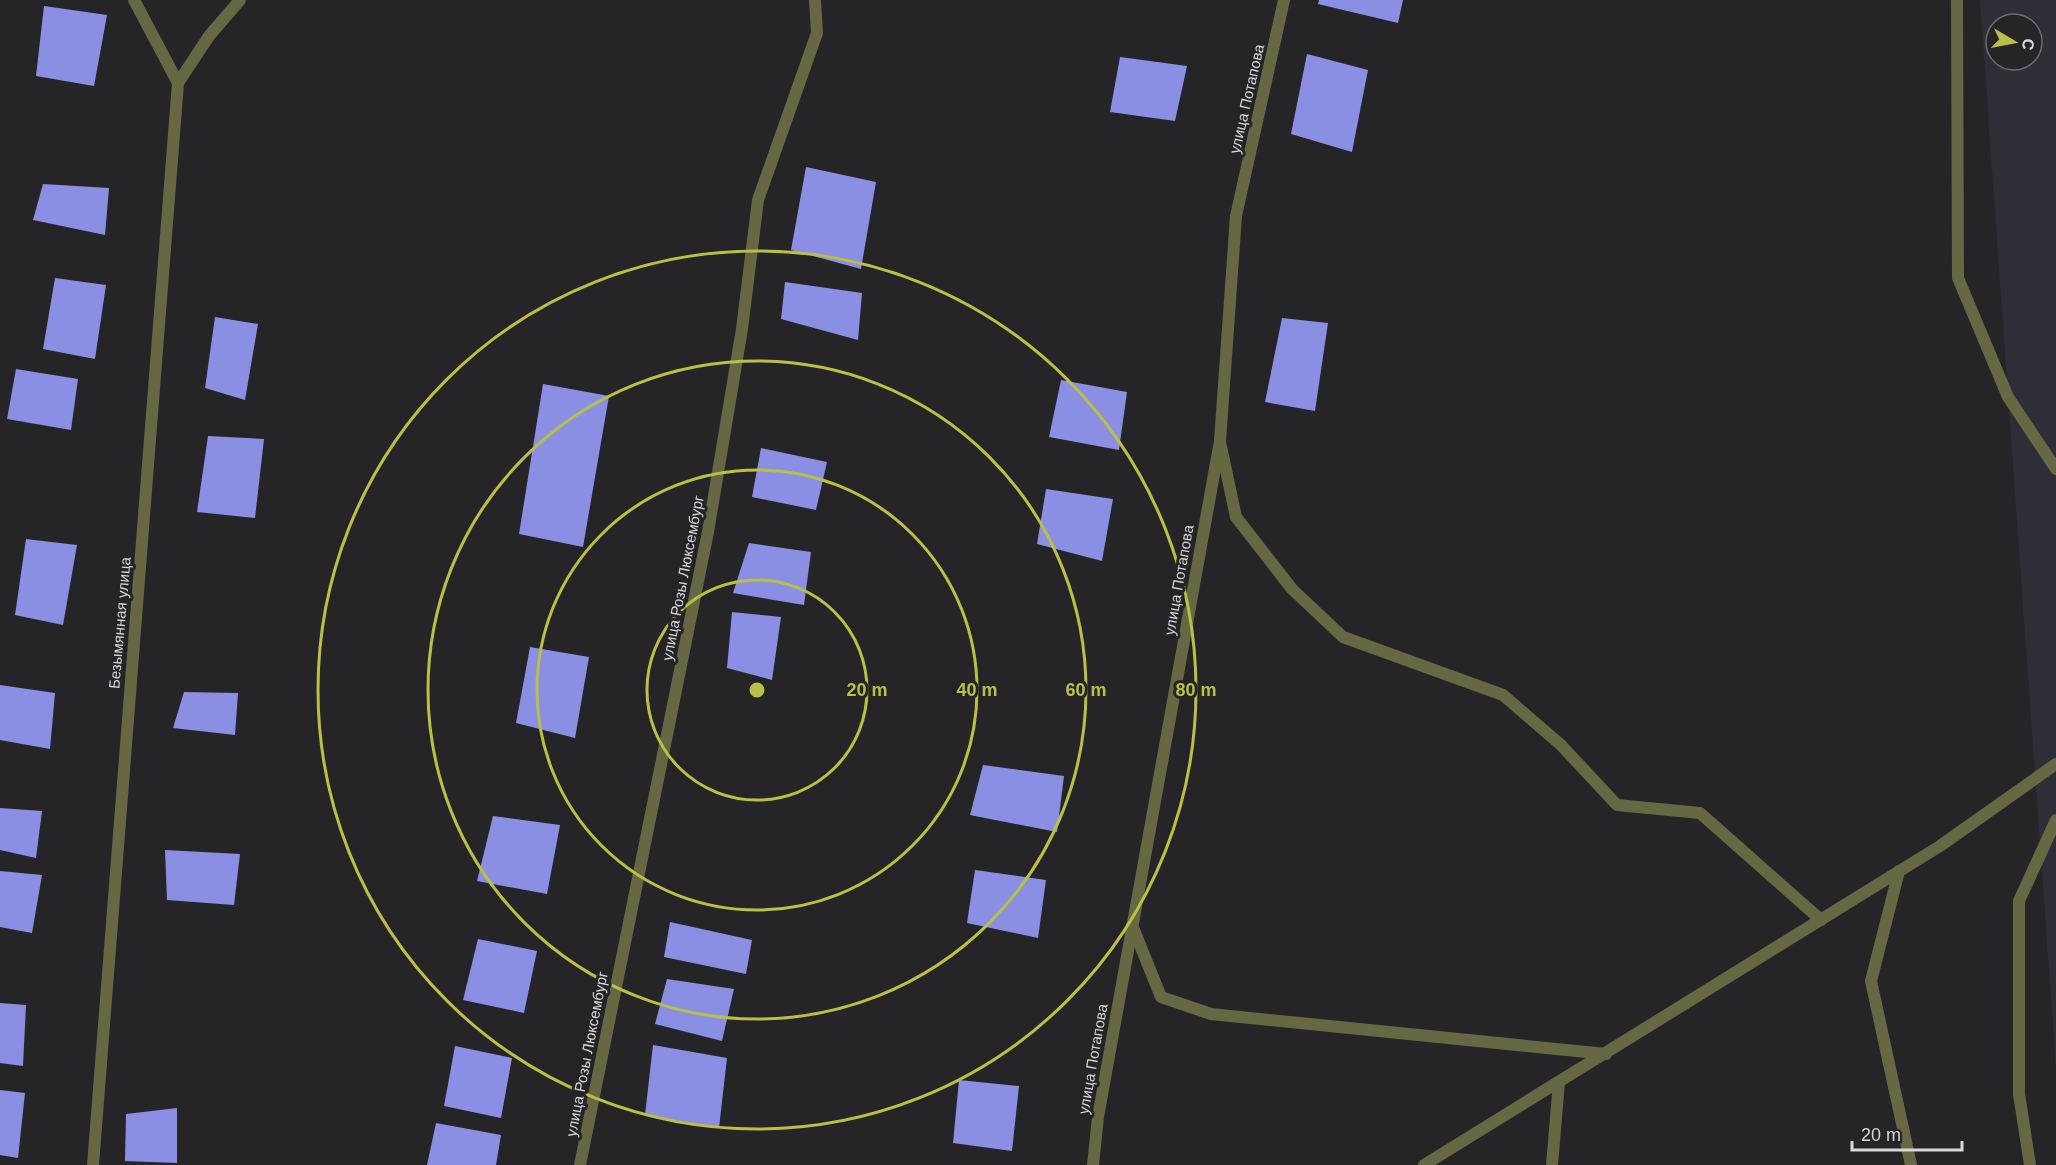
<svg xmlns="http://www.w3.org/2000/svg" width="2056" height="1165" viewBox="0 0 2056 1165" font-family="Helvetica,sans-serif">
	<rect width="100%" height="100%" fill="#252528"/>
	<path fill="#2d2e36" fill-rule="evenodd" d="M1980 0H2056V1069L2008 397ZM1996 24H2032V60H1996Z"/>
	<g fill="#8a8fe3">
		<polygon points="1319,0 1403,0 1398,23 1318,4"/>
		<polygon points="44,6 107,15 94,86 36,76"/>
		<polygon points="1307,54 1368,70 1352,152 1291,134"/>
		<polygon points="1120,57 1187,66 1175,121 1110,112"/>
		<polygon points="806,167 876,182 861,269 791,250"/>
		<polygon points="43,184 109,188 105,235 33,220"/>
		<polygon points="55,278 106,285 95,359 43,349"/>
		<polygon points="785,282 862,293 858,340 781,319"/>
		<polygon points="215,317 258,324 245,400 205,388"/>
		<polygon points="1282,318 1328,323 1315,411 1265,402"/>
		<polygon points="16,369 78,379 71,430 7,419"/>
		<polygon points="1061,380 1127,392 1119,450 1049,437"/>
		<polygon points="543,384 609,396 583,547 519,534"/>
		<polygon points="208,436 264,439 255,518 197,512"/>
		<polygon points="761,448 827,462 816,510 752,497"/>
		<polygon points="1046,489 1113,499 1102,561 1037,544"/>
		<polygon points="26,539 77,545 63,625 15,615"/>
		<polygon points="749,543 811,552 804,605 733,593"/>
		<polygon points="732,612 781,617 772,680 727,668"/>
		<polygon points="530,647 589,657 575,738 516,723"/>
		<polygon points="0,685 55,693 50,749 0,740"/>
		<polygon points="184,692 238,693 235,735 173,728"/>
		<polygon points="983,765 1064,776 1057,832 970,815"/>
		<polygon points="0,808 42,811 36,858 0,850"/>
		<polygon points="493,816 560,825 547,894 477,881"/>
		<polygon points="165,850 240,854 234,905 167,900"/>
		<polygon points="975,870 1046,880 1038,938 967,923"/>
		<polygon points="0,871 42,875 32,933 0,927"/>
		<polygon points="670,922 752,940 746,974 664,957"/>
		<polygon points="478,939 537,951 524,1013 463,1000"/>
		<polygon points="667,979 734,989 722,1041 655,1024"/>
		<polygon points="0,1003 26,1005 23,1066 0,1063"/>
		<polygon points="653,1045 727,1058 719,1128 645,1115"/>
		<polygon points="455,1046 512,1058 501,1118 444,1106"/>
		<polygon points="959,1080 1019,1086 1012,1151 953,1143"/>
		<polygon points="0,1090 25,1093 18,1158 0,1155"/>
		<polygon points="177,1108 177,1163 125,1161 126,1114"/>
		<polygon points="436,1123 501,1135 496,1165 427,1165"/>
	</g>
	<g fill="none" stroke-linecap="round" stroke-linejoin="round">
		<g stroke="#656842" stroke-width="12">
			<polyline points="134,0 178,83 209,36 240,0"/>
			<polyline points="1957,0 1958,278 2008,397 2056,469"/>
			<polyline points="1220,442 1236,517 1292,589 1343,637 1503,695 1561,745 1617,805 1700,813 1821,920"/>
			<polyline points="1899,871 1871,981 1911,1165"/>
			<polyline points="1132,925 1161,997 1211,1014 1606,1054"/>
			<polyline points="2030,1165 2019,1094 2019,901 2056,820"/>
		</g>
		<g stroke="#656842" stroke-width="12">
			<polyline points="93,1165 178,83"/>
			<polyline points="580,1165 708,532 742,329 758,200 817,33 815,0"/>
			<polyline points="1093,1165 1098,1117 1220,441 1236,216 1284,0"/>
			<polyline points="1424,1165 1940,846 2056,764"/>
			<polyline points="1552,1165 1559,1082"/>
		</g>
	</g>
	<g fill="none" stroke="#bac045" stroke-width="3">
		<circle cx="757" cy="690" r="110"/>
		<circle cx="757" cy="690" r="220"/>
		<circle cx="757" cy="690" r="329"/>
		<circle cx="757" cy="690" r="439"/>
	</g>
	<g text-anchor="middle" stroke-width="6" stroke-linejoin="round" paint-order="stroke">
		<g font-size="15" fill="#d8d8da" stroke="#252528">
			<text transform="translate(1247 99) rotate(-77)" y="5">улица Потапова</text>
			<text transform="translate(683 578) rotate(-79)" y="5">улица Розы Люксембург</text>
			<text transform="translate(1179 580) rotate(-80)" y="5">улица Потапова</text>
			<text transform="translate(120 623) rotate(-85)" y="5">Безымянная улица</text>
			<text transform="translate(587 1054) rotate(-79)" y="5">улица Розы Люксембург</text>
			<text transform="translate(1093 1059) rotate(-80)" y="5">улица Потапова</text>
		</g>
	</g>
	<circle cx="757" cy="690" r="9" fill="#bac045" stroke="#252528" stroke-width="3"/>
	<g font-size="18" text-anchor="middle" font-weight="bold" fill="#bac045" stroke="#252528" stroke-width="6" stroke-linejoin="round" paint-order="stroke">
		<text x="867" y="696">20 m</text>
		<text x="977" y="696">40 m</text>
		<text x="1086" y="696">60 m</text>
		<text x="1196" y="696">80 m</text>
	</g>
	<g transform="translate(2014 42) rotate(100)"><circle r="28" fill="#252528" stroke="#6d6d6f" stroke-width="1.5"/>
	<path d="M0-4.5L10 22L0 15L-10 22Z" fill="#bac045"/>
	<text y="-9" font-size="16" font-weight="bold" text-anchor="middle" fill="#d8d8da">С</text>
	</g>
	<path d="M1852 1141v9h110v-9" fill="none" stroke="#d8d8da" stroke-width="3"/>
	<text x="1861" y="1141" font-size="18" fill="#d8d8da" stroke="#252528" stroke-width="4.5" paint-order="stroke">20 m</text>
</svg>
